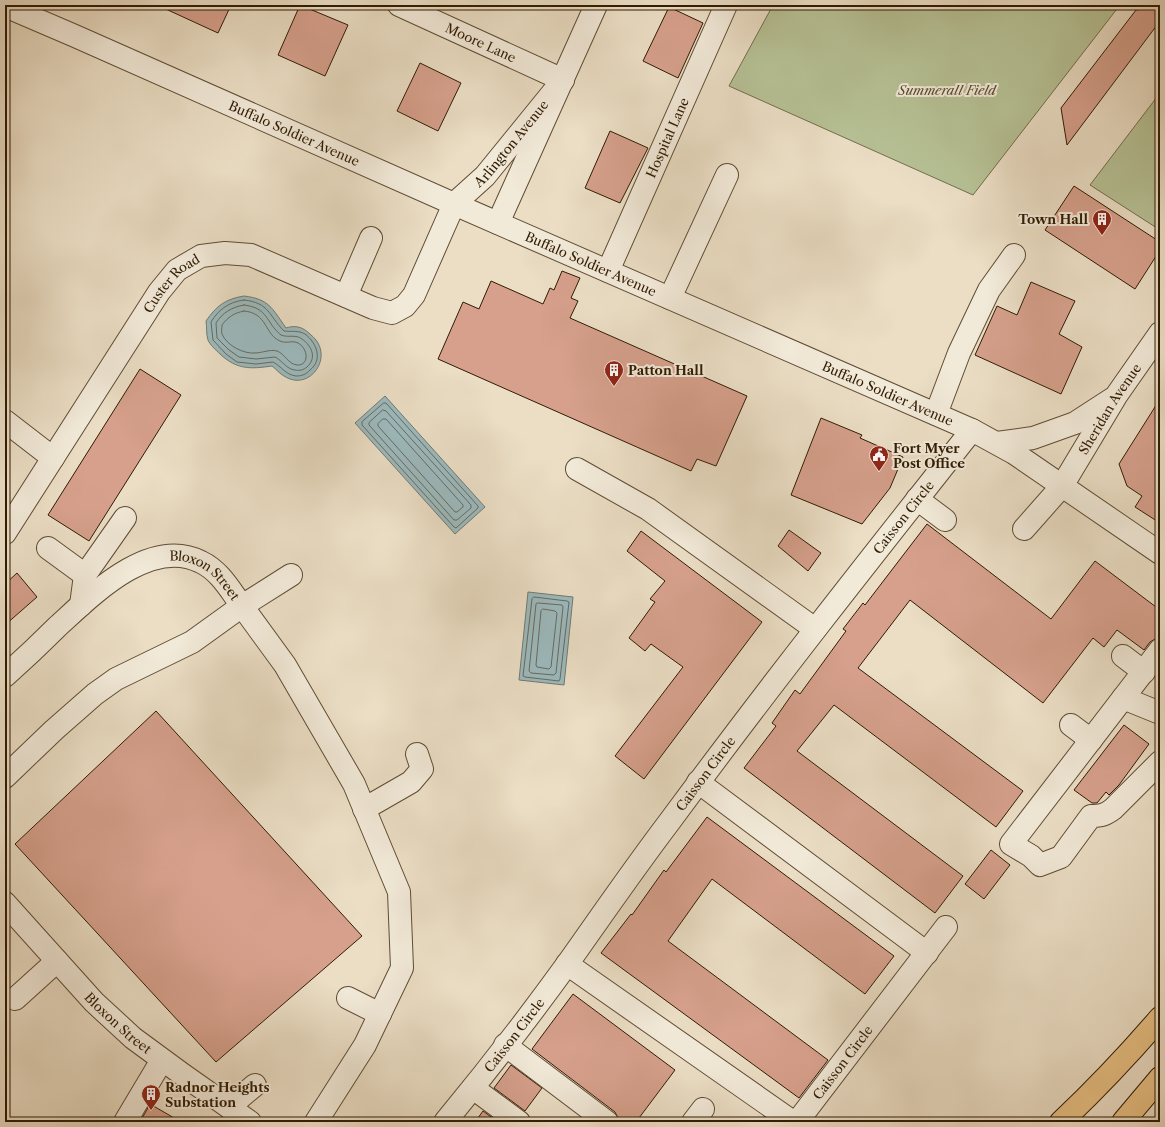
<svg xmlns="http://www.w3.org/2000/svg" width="1165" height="1127" viewBox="0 0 1165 1127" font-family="'Libre Caslon Text',serif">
	<rect width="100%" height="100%" fill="#ebdec5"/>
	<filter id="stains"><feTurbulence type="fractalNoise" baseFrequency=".005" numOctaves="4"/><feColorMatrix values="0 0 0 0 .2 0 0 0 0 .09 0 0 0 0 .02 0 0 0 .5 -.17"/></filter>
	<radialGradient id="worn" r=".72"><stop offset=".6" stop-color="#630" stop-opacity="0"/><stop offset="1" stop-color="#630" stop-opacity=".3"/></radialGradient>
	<g fill="#b6c195" stroke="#736e4c">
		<polygon points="773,5 1120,5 973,195 729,86"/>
		<polygon points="1160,93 1160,230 1090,185"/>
	</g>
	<g fill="#9cbabe" stroke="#717a73">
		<path d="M244 296C269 299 272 308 286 328 289 327 294 326 298 327 303 328 307 331 311 335 336 355 310 393 284 376 280 374 276 369 272 366 251 369 237 370 220 354 216 350 210 345 208 340 206 334 207 327 206 321 217 305 226 299 244 296Z"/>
		<polygon points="385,396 485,507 455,534 355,423"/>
		<polygon points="528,592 573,597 564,685 519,680"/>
	</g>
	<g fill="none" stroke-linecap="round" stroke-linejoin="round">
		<g stroke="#666a60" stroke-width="1">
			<path d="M244 300C270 303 268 315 284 331 291 332 298 330 305 334 317 343 323 360 310 370 306 374 303 376 296 376 286 375 282 367 273 362L256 364 237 362 226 354 213 340 211 322C219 309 229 302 244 300Z"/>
			<path d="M244 305C269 308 265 322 281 335 288 338 296 334 302 339 312 346 317 358 307 367 303 370 300 371 295 370 286 369 283 361 275 357L256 359 239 357 229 350 217 338 216 323C222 313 232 307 244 305Z"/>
			<path d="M244 311C268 313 264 334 280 341 286 344 293 340 298 343 309 349 309 366 297 365 288 364 285 354 277 351 270 349 262 353 255 353 244 354 227 346 222 334 221 332 222 328 222 325 228 317 234 313 244 311Z"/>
			<polygon points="384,403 386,403 478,506 478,508 456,528 454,527 362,425 362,422"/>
			<polygon points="383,410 386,411 471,505 471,508 457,520 454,520 369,425 369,423"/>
			<polygon points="383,419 386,419 463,505 463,507 457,512 455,512 378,426 378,424"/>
			<polygon points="534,597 567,601 569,602 560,679 559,681 525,677 523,676 532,599"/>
			<polygon points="538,603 562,605 563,607 556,673 554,675 531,673 529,671 536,604"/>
			<polygon points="543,609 555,611 557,613 551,667 549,669 537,667 536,665 541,611"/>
		</g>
	</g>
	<g fill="#d6a08c" stroke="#301b03">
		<polygon points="157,5 231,5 218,33"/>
		<polygon points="300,5 348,25 325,76 278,55"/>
		<polygon points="669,7 703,23 678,78 643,61"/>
		<polygon points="1160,7 1160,21 1067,145 1061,108 1136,10"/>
		<polygon points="420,63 461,83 438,131 397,111"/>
		<polygon points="610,131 648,148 620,203 585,188"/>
		<polygon points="1074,186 1160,242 1160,250 1135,289 1045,230"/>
		<polygon points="562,271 580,278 571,298 578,301 570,318 747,396 716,466 697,459 691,471 438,359 463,302 479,309 491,281 543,304 550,288 554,290"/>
		<polygon points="1031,282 1075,301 1059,334 1082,347 1061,394 975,355 997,306 1017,315"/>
		<polygon points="140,369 181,395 89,541 48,515"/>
		<polygon points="1160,399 1160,523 1135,507 1142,496 1127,486 1119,464"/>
		<polygon points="821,418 862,435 860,438 903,457 890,488 862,524 791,495"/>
		<polygon points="927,524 1051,619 1095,561 1160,610 1160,638 1155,639 1150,642 1144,650 1117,630 1104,647 1093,638 1043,703 910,600 858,668 1023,791 996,827 834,705 797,751 963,876 935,913 744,768 776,726 772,723 795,690 800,694 846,631 843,629 863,603 865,605"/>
		<polygon points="789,530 821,553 808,571 778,546"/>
		<polygon points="641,531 762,622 644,779 615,756 683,667 651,644 645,651 629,638 655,602 650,599 665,581 627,551"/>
		<polygon points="17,573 37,597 5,625 5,584"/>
		<polygon points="156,711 362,936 216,1062 15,844"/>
		<polygon points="1124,725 1149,744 1119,785 1109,795 1106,792 1097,803 1092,803 1074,790"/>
		<polygon points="707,817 894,956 865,994 712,879 668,941 828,1060 799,1098 601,953 631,914 632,915 664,870 666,872"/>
		<polygon points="991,850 1010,865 984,899 965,884"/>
		<polygon points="573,994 675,1070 636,1122 622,1122 619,1120 615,1112 532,1049"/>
		<polygon points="511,1065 542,1088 525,1111 494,1088"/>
		<polygon points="150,1104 181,1122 140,1122"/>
		<polygon points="483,1111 498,1122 475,1122"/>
	</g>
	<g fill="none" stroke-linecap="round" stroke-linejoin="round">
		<defs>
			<g id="minor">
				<path id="s1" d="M399 5 563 80"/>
				<path id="s2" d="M5 6 75 36 454 204 972 430 1014 453 1160 553"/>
				<polyline points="498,223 596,5"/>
				<path id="s3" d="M608 271 726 5"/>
				<polyline points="346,296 371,238"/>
				<polyline points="670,298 727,175"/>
				<polyline points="936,414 959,353 989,290 1014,255"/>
				<polyline points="5,421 53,458"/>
				<polyline points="997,443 1033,438 1075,423 1112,399"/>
				<polyline points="577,469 648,509 815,629"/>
				<polyline points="917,499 945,520"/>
				<path id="s4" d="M1024 529 1062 486 1116 396 1160 333"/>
				<path id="s5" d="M5 533 159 292 177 270 201 256 225 253 251 255 373 308 392 313 405 306 414 295 454 204 485 176 563 80"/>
				<polyline points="48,548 85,575"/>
				<polyline points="291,575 242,606 285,665 354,784 399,892 402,968 365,1045 316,1122"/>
				<polyline points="81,605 85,575 125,518"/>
				<path d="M1160 650 1011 844 1031 856 1040 865 1061 857 1091 816C1101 816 1105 815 1113 809L1160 762"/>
				<polyline points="1123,656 1144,672"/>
				<path id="s6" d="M5 676C23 660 41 643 58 626 92 595 150 536 201 562 220 571 230 590 242 606L192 642 116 679 95 694 54 730 5 777"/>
				<polyline points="1123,698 1160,713"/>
				<polyline points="1071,725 1091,740"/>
				<polyline points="698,782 927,953"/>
				<polyline points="364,809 411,782 422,769 417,754"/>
				<path id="s7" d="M5 903 94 1002 133 1038 182 1074 250 1122"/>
				<polyline points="567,964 793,1122"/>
				<polyline points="348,998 380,1014"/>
				<polyline points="15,999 57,961"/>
				<polyline points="505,1045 607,1122"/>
				<polyline points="473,1088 519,1122"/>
				<polyline points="229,1107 255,1085"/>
				<polyline points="125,1122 162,1060"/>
				<path id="s8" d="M445 1122C488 1070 529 1017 568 963 602 915 635 867 670 821 768 688 870 559 972 430"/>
				<polyline points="693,1122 703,1109"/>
				<path id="s9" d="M797 1122 946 927"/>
			</g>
			<g id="highway">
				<path d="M1061 1122C1096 1089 1129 1054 1160 1018"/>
				<polyline points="1123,1122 1160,1078"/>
			</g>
		</defs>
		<use href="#minor" stroke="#5f4c34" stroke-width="24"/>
		<use href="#highway" stroke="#301b03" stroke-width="24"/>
		<use href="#minor" stroke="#f2ead9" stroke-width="22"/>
		<use href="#highway" stroke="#e6bf82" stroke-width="22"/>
	</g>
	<defs>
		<symbol id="building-pin" viewBox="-11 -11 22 30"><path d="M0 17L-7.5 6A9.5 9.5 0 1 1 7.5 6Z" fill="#8f2418" stroke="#f2ead9"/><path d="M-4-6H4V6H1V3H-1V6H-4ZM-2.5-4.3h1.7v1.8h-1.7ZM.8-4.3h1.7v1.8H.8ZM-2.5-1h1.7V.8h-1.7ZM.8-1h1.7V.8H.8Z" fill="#fff"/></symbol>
		<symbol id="civic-pin" viewBox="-11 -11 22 30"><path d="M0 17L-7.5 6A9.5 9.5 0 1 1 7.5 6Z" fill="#8f2418" stroke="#f2ead9"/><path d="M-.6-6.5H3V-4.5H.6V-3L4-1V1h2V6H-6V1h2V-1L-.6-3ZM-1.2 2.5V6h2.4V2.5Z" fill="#fff"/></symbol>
	</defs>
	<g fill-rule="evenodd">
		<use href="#building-pin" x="1091" y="208" width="22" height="30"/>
		<use href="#building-pin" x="603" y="359" width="22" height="30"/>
		<use href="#civic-pin" x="868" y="444" width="22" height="30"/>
		<use href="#building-pin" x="140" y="1083" width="22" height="30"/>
	</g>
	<g text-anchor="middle" stroke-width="4" stroke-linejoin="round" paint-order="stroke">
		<g font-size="13" fill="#301b03" stroke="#f2ead9">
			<text dy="5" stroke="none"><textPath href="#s1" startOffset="90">Moore Lane</textPath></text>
			<text dy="5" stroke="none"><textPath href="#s2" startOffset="316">Buffalo Soldier Avenue</textPath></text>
			<text dy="5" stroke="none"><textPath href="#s3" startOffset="146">Hospital Lane</textPath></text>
			<text dy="5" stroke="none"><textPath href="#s5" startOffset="757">Arlington Avenue</textPath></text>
			<text dy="5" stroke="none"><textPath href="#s2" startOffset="640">Buffalo Soldier Avenue</textPath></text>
			<text dy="5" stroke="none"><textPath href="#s5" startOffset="301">Custer Road</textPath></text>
			<text dy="5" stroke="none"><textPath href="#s2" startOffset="964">Buffalo Soldier Avenue</textPath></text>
			<text dy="5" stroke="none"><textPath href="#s4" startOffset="148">Sheridan Avenue</textPath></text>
			<text dy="5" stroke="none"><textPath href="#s8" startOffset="759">Caisson Circle</textPath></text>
			<text dy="5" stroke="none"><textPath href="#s6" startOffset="249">Bloxon Street</textPath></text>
			<text dy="5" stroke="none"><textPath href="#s8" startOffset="435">Caisson Circle</textPath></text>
			<text dy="5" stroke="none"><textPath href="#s7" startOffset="165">Bloxon Street</textPath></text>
			<text dy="5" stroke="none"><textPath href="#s8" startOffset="111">Caisson Circle</textPath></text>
			<text dy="5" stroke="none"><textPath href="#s9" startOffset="75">Caisson Circle</textPath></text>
		</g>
		<g font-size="13" font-style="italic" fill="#584d2f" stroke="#f2ead9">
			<text x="947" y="95">Summerall Field</text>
		</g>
		<g font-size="13" font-weight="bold" fill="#301b03" stroke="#f2ead9" text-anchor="start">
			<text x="1088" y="224" text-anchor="end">Town Hall</text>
			<text x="628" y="375">Patton Hall</text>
			<text x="893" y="453">Fort Myer<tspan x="893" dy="15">Post Office</tspan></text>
			<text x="165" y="1092">Radnor Heights<tspan x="165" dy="15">Substation</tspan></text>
		</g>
	</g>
	<rect width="1165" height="1127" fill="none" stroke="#ebdec5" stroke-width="20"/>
	<rect x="6" y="6" width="1153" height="1115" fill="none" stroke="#301b03" stroke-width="2"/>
	<rect x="10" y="10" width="1145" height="1107" fill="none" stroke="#301b03"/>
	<rect width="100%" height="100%" filter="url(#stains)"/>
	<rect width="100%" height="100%" fill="url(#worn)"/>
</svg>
